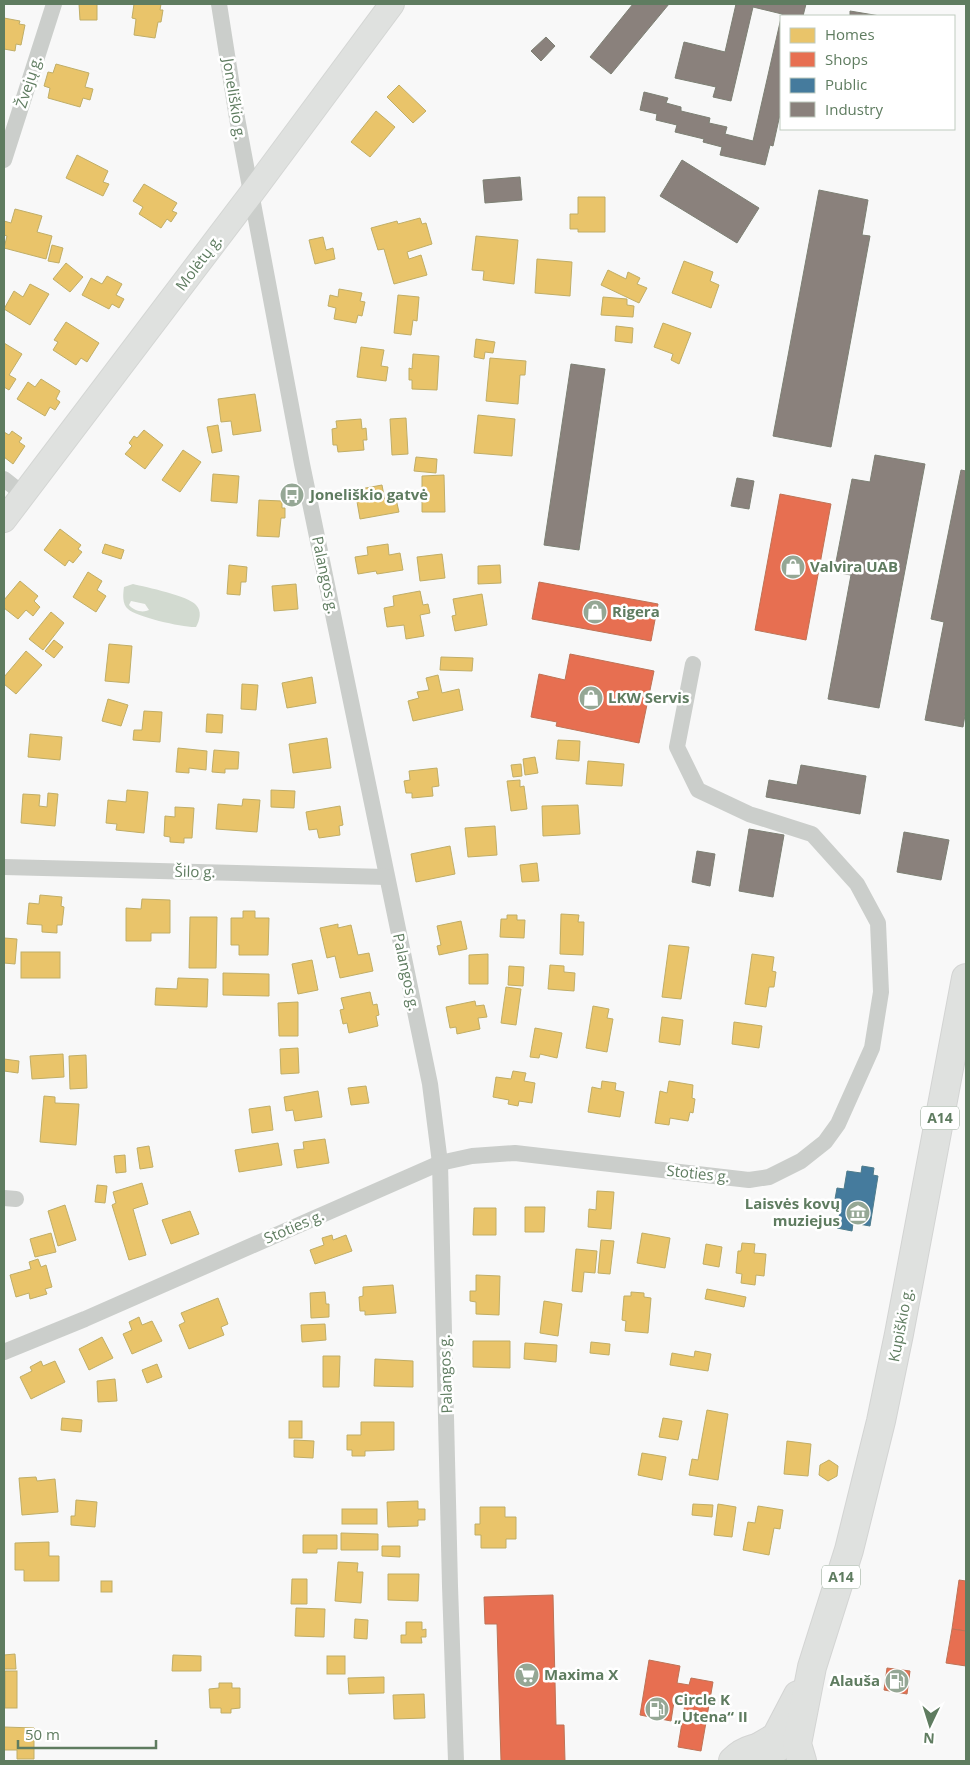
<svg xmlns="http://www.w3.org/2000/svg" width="970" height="1765" viewBox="0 0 970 1765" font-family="'Open Sans',sans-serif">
	<rect width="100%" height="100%" fill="#f8f8f8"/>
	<path fill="#d2dad0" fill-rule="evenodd" d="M133 584C146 587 189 596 196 605 202 611 200 620 196 627 185 628 136 617 128 609 122 604 123 594 124 587ZM131 601 145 604 149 610C143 613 134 611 129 605Z"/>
	<g fill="#e9c46a" stroke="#c0ae67">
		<polygon points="79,4 97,4 97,20 80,20"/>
		<polygon points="134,4 161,4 160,10 163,10 161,22 158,22 155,38 134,35 136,19 132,18"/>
		<polygon points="4,18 20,21 19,24 25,25 21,45 16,44 15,51 4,49"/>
		<polygon points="56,64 89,73 85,87 93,89 90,100 83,98 80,107 48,98 50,88 44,86 48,72 53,73"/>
		<polygon points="399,85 426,111 413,123 387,97"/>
		<polygon points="376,111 395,127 370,157 351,142"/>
		<polygon points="77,155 108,171 103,182 109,184 103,196 66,178"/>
		<polygon points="144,184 177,203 172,211 177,213 171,222 167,219 161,228 139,214 143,207 133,201"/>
		<polygon points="578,197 605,197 605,232 578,232 578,229 570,229 570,214 578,214"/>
		<polygon points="15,209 42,216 37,232 52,236 46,259 4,248 7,236 4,235 4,221 11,223"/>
		<polygon points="420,218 422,224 426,223 432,244 407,252 409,259 421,255 427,275 394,284 384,249 378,250 371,228 397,221 398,224"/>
		<polygon points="476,236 518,240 514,284 483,280 484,271 472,270"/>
		<polygon points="323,237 326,250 333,248 335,259 315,264 309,240"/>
		<polygon points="52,245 63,248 59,263 48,261"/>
		<polygon points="537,259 572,262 570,296 535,293"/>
		<polygon points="684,261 713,272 710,281 719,285 711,308 672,293"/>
		<polygon points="66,263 83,277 70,292 53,279"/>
		<polygon points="608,270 626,279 628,272 640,278 637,284 647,288 639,303 601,285"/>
		<polygon points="107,276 122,284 116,295 124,299 119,308 112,304 109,309 82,295 91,278 102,284"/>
		<polygon points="30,284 49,294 30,325 4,309 14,291 23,297"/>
		<polygon points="339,289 362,293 360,301 365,302 362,316 358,315 356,323 334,319 336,308 328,306 330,295 338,297"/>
		<polygon points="398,295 419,297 417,321 413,320 411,335 394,333"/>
		<polygon points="603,297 627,299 627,305 634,306 633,317 601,315"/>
		<polygon points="66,322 99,343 87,362 81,358 76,365 53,350 58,342 54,340"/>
		<polygon points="663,323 691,333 679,364 671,360 673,354 654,347"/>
		<polygon points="616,326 633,328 632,343 615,341"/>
		<polygon points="476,339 495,342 493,353 485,352 484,359 474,357"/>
		<polygon points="4,343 22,354 9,375 16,379 9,390 4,387"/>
		<polygon points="361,347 384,350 381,366 388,367 386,381 357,377"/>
		<polygon points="413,354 439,356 437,390 412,389 412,380 409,380 409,368 412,369"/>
		<polygon points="490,358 526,361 525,375 520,375 518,404 486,401"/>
		<polygon points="41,379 60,391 56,399 60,402 55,410 50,407 45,416 17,399 28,382 35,387"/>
		<polygon points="255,394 261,431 233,435 231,421 221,422 218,399"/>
		<polygon points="478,415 515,419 512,456 474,453"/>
		<polygon points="406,418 408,454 392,455 390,419"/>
		<polygon points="361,419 362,429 366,428 367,440 363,440 364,450 338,452 337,445 333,445 332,429 337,428 336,421"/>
		<polygon points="218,425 222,451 212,453 207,427"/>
		<polygon points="144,430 163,445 145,469 125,454 132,446 129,443 134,436 137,438"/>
		<polygon points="12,431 22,438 19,442 25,446 13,464 4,457 4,432 9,435"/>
		<polygon points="183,450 201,462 180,492 162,480"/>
		<polygon points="416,457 437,459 436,473 414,471"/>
		<polygon points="213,474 239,476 237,503 211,501"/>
		<polygon points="444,475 445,512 422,512 422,476"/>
		<polygon points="382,485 385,501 396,499 399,512 360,519 355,490"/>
		<polygon points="259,500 282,501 282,508 285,508 285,518 281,518 279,537 257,536"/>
		<polygon points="60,529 81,545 78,549 82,552 73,563 69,560 65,566 44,550"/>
		<polygon points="105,544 124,550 121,559 102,553"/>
		<polygon points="388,544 389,555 400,553 403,570 377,574 376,571 358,574 355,557 368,555 367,547"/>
		<polygon points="442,554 445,578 420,581 417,557"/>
		<polygon points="229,565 247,567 246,582 241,582 240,595 227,594"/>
		<polygon points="500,565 501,583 478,584 478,566"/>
		<polygon points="88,572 102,581 97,590 106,596 96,612 73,597"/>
		<polygon points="20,581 38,596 34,601 40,607 33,616 26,610 18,619 4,608 4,600"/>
		<polygon points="296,584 298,609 274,611 272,586"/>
		<polygon points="420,591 423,605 428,604 430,613 420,615 424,636 406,639 404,625 387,627 384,608 394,606 393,596"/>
		<polygon points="482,594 487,625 455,631 452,616 456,615 453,599"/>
		<polygon points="51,612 64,623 43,650 29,639"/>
		<polygon points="54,640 63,647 54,658 45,651"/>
		<polygon points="109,644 132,646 129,683 105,681"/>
		<polygon points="26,651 42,665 16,694 4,684 4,677"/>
		<polygon points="441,657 473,658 472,671 440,670"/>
		<polygon points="438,675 442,693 459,689 463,710 413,721 408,701 419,698 417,692 429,690 426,678"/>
		<polygon points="312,677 316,703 287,708 282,683"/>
		<polygon points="242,684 258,685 256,710 241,709"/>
		<polygon points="108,699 128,705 121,726 102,721"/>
		<polygon points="144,711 162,712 160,742 133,740 134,730 142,730"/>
		<polygon points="207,714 223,715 222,733 206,732"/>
		<polygon points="30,734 62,737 60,760 28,757"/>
		<polygon points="327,738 331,768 293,773 289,744"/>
		<polygon points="558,740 580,741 579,761 556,759"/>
		<polygon points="178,748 207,751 206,770 189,768 189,773 176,772"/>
		<polygon points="214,750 239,752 238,769 225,769 225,773 212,772"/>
		<polygon points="535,757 538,773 525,775 523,759"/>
		<polygon points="588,761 624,764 622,786 586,784"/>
		<polygon points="521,764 522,776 513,777 511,765"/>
		<polygon points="437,768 439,786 432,787 433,796 412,798 412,793 406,793 404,781 410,780 409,771"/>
		<polygon points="520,780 520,787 524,786 527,809 511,811 507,781"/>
		<polygon points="127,790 148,792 144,833 116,830 117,824 106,823 108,800 126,802"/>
		<polygon points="271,790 295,791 294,808 271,807"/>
		<polygon points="48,793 58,794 55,826 21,823 23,794 40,795 39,806 47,807"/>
		<polygon points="243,799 260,800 257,832 216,829 218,804 242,806"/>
		<polygon points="578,805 580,834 543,836 542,806"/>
		<polygon points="340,806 343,825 339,826 340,835 319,838 317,829 309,830 306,812"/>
		<polygon points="175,807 194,808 192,838 184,838 184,843 170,842 170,837 164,836 165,816 175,817"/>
		<polygon points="495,826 497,855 468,857 465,828"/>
		<polygon points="450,846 455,874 416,882 411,854"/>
		<polygon points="537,863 539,881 522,882 520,865"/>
		<polygon points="40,895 62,897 61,906 64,907 62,925 57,925 57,933 42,932 42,925 27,924 29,903 39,904"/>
		<polygon points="142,899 170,900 170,933 151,933 151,941 126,941 126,908 141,909"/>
		<polygon points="243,911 255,911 255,918 269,918 268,955 239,955 239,945 231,945 231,918 243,918"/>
		<polygon points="561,914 579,915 578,922 584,922 583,955 560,954"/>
		<polygon points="507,915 517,915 517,920 525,920 524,938 500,937 501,919 507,919"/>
		<polygon points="190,917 217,917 216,968 189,968"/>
		<polygon points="461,921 467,949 439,955 437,946 441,945 437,926"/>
		<polygon points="338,924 338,928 351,925 358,955 369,953 373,971 340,978 335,956 327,958 320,928"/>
		<polygon points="4,938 17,939 15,964 4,963"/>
		<polygon points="669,945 689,947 681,999 662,997"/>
		<rect x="21" y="952" width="39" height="26"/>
		<polygon points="488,954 488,984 469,984 469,955"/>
		<polygon points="752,954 774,957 772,971 776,972 774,987 769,987 766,1007 745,1004"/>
		<polygon points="312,960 318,990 298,994 292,964"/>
		<polygon points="550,965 564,966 564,972 575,973 574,991 548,989"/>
		<polygon points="509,966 524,967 523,986 508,985"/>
		<polygon points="223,973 269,974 269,996 223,995"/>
		<polygon points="178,978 208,979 207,1007 155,1005 156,988 177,989"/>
		<polygon points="506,987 521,989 516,1025 501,1023"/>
		<polygon points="370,992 373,1005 377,1004 379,1015 376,1016 378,1026 349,1033 347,1023 343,1024 340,1010 344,1009 341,998"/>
		<polygon points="475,1001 476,1006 484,1005 487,1017 478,1018 480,1029 457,1034 456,1027 450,1028 446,1007"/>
		<polygon points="298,1002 298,1036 279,1036 278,1003"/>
		<polygon points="593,1006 609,1009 607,1018 613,1019 607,1052 586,1048"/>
		<polygon points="662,1017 683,1020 680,1045 659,1042"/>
		<polygon points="734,1022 762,1026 759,1048 732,1044"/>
		<polygon points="535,1028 562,1033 557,1058 540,1054 539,1058 530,1057"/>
		<polygon points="298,1048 299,1073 281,1074 280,1049"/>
		<polygon points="63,1054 64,1077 32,1079 30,1056"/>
		<polygon points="86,1055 87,1088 70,1089 69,1056"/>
		<polygon points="4,1059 19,1061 18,1073 4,1071"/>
		<polygon points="513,1071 526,1073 524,1081 535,1083 532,1103 519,1101 518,1106 508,1104 509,1100 493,1097 496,1077 511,1079"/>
		<polygon points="602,1081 616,1083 615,1090 624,1092 620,1117 588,1112 592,1087 601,1089"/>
		<polygon points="669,1081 693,1085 692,1098 695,1099 693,1113 690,1112 688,1121 670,1118 669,1125 655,1123 660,1091 667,1093"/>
		<polygon points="366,1086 369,1103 351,1105 348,1088"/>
		<polygon points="318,1091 322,1117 295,1121 293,1110 286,1111 284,1097"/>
		<polygon points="44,1096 55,1097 55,1103 79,1104 76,1145 40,1142"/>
		<polygon points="270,1106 273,1130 252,1133 249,1109"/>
		<polygon points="325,1139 329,1163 297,1168 294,1150 304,1149 303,1142"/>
		<polygon points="278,1143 282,1165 239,1172 235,1150"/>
		<polygon points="149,1146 153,1167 140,1169 137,1148"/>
		<polygon points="125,1155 126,1172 116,1173 114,1156"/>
		<polygon points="142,1183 148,1204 133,1209 146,1255 129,1260 112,1205 116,1203 113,1192"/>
		<polygon points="97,1185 107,1186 105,1203 95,1202"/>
		<polygon points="597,1191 614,1192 611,1229 588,1227 589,1209 596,1210"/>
		<polygon points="65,1205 76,1240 58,1246 48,1211"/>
		<polygon points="525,1207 545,1207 544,1232 525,1232"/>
		<polygon points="474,1208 496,1208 496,1235 473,1235"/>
		<polygon points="190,1211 199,1234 171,1244 162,1220"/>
		<polygon points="51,1233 56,1252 35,1257 30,1239"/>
		<polygon points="642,1233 670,1238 665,1268 637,1263"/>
		<polygon points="332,1235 333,1240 346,1235 352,1251 315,1264 310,1250 324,1245 322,1238"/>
		<polygon points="601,1240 614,1241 610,1274 598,1273"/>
		<polygon points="742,1243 755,1244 754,1253 766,1254 764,1276 756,1275 755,1285 741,1283 742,1274 736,1273 738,1251 741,1251"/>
		<polygon points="706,1244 722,1247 719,1267 703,1264"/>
		<polygon points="576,1249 597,1251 595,1273 584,1272 582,1292 572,1291"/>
		<polygon points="38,1259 41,1267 46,1265 52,1287 45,1289 47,1294 30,1299 29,1293 16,1297 10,1275 31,1269 29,1262"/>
		<polygon points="476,1275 500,1276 499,1315 476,1314 476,1302 470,1301 470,1291 476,1291"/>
		<polygon points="393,1285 396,1313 365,1315 365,1311 360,1311 359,1297 363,1296 363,1287"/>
		<polygon points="707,1289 746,1297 744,1307 705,1299"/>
		<polygon points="325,1292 326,1304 329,1304 329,1317 311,1318 310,1293"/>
		<polygon points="631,1292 644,1293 644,1297 651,1298 648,1333 625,1331 626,1321 622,1320 624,1296 631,1296"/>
		<polygon points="218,1298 228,1324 221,1327 224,1335 189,1349 179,1325 185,1322 181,1313"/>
		<polygon points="544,1301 562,1304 558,1336 540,1333"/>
		<polygon points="139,1317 142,1325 152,1321 162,1341 132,1354 123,1334 132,1330 129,1322"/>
		<polygon points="325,1324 326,1340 302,1342 301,1325"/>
		<polygon points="102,1337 113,1358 89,1370 79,1349"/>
		<polygon points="473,1341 510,1341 510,1368 473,1367"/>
		<polygon points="591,1342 610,1344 609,1355 590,1353"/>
		<polygon points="525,1343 557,1345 556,1362 524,1359"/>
		<polygon points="695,1351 711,1354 708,1371 670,1365 672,1353 694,1357"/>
		<polygon points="323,1356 340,1356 339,1387 323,1387"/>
		<polygon points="375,1359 413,1361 413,1387 374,1386"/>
		<polygon points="41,1361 43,1366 55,1361 65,1382 31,1399 20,1377 32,1371 30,1367"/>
		<polygon points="157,1364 162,1377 147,1383 142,1370"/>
		<polygon points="115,1379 117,1401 98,1402 97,1381"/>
		<polygon points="707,1410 728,1414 718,1480 689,1475 692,1459 698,1460"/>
		<polygon points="62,1418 82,1420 81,1432 61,1430"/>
		<polygon points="663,1418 682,1421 678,1440 659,1437"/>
		<rect x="289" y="1421" width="13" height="17"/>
		<polygon points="361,1422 394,1422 394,1450 365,1451 365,1456 352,1456 352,1450 347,1450 347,1435 361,1435"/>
		<polygon points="294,1440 314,1441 313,1458 294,1457"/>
		<polygon points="787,1441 811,1444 808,1476 784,1474"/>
		<polygon points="642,1453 666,1457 662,1480 638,1475"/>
		<polygon points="829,1460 838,1466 837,1476 828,1481 819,1475 820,1465"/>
		<polygon points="36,1477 37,1481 55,1479 58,1512 22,1515 19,1478"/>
		<polygon points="76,1500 97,1502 95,1527 71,1525 71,1516 75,1516"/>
		<polygon points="418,1501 418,1509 425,1509 425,1520 418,1520 418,1526 388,1527 387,1502"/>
		<polygon points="693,1504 713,1505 712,1517 692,1515"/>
		<polygon points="718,1504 736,1507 732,1537 714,1535"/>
		<polygon points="758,1506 783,1510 780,1529 774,1528 769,1555 743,1550 748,1522 755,1523"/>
		<polygon points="480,1507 505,1507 505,1517 516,1517 516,1539 506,1539 506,1548 481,1548 481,1535 475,1535 475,1524 480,1524"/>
		<rect x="342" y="1509" width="35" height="15"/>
		<polygon points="341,1533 378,1534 378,1550 341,1550"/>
		<polygon points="303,1535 337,1535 337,1549 317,1549 317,1553 303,1553"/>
		<polygon points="49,1542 49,1556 59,1556 59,1581 24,1581 24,1570 15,1570 15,1543"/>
		<polygon points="382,1546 400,1546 400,1557 382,1556"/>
		<polygon points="338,1562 358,1563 357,1572 363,1572 361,1603 335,1601"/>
		<polygon points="388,1574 419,1574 418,1601 388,1600"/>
		<polygon points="292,1579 307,1579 307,1604 291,1604"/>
		<rect x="101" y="1581" width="11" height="11"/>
		<polygon points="296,1608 325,1609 324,1637 295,1636"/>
		<polygon points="355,1619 368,1620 367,1639 354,1638"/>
		<polygon points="406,1622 422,1622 422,1630 426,1629 426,1637 421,1637 422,1643 401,1643 401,1635 406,1635"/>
		<polygon points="15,1654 16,1669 4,1669 4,1655"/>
		<polygon points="173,1655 201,1656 201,1671 172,1671"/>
		<rect x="327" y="1656" width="18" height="18"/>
		<rect x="5" y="1671" width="12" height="37"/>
		<polygon points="384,1677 384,1693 349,1694 348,1678"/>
		<polygon points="219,1683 232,1683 232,1688 240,1688 240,1708 231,1709 231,1713 221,1713 221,1708 210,1708 209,1689 219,1688"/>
		<polygon points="424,1694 425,1718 394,1719 393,1695"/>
		<polygon points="4,1727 34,1728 34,1759 17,1759 17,1750 4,1750"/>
	</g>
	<g fill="#e76f51" stroke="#be7356">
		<polygon points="780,494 831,504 806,640 755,630"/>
		<polygon points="539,582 658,604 651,641 532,619"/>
		<polygon points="570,654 654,671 639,743 556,726 557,722 531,717 539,674 565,680"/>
		<polygon points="959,1580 966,1581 966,1631 952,1629"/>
		<polygon points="553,1595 556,1725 564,1725 565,1761 501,1761 497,1624 485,1624 484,1597"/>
		<polygon points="952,1629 966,1631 966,1666 946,1663"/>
		<polygon points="649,1660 680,1666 677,1683 689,1685 691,1678 713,1682 701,1751 678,1747 685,1704 674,1702 671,1721 640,1715"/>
		<polygon points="887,1668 910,1671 907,1694 884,1690"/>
	</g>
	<polygon fill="#457b9d" stroke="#4d7b8b" points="862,1166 874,1168 873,1175 878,1176 870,1226 853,1223 852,1231 837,1228 842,1200 835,1199 837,1188 844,1189 847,1171 861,1173"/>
	<g fill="#8a817c" stroke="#7d8074">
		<polygon points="633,4 669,4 611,74 590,57"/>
		<polygon points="736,4 806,4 803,16 782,16 782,14 753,7 731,101 713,97 716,87 675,78 684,42 725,52"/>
		<polygon points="850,11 880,16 850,16"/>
		<polygon points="781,18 781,110 773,146 770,145 765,165 720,155 722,147 703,142 704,139 675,132 677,125 656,120 657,114 640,110 644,92 668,98 666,103 681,107 681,111 710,118 709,123 727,127 725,134 753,141"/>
		<polygon points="546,37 555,46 541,61 531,51"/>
		<polygon points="682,160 759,208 737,243 660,196"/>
		<polygon points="520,177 522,200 485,203 483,180"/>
		<polygon points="819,190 868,200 862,235 870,236 831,447 773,436"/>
		<polygon points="571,364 605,369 579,550 544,545"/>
		<polygon points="875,455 925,464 879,708 828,699 851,575 834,572 852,479 870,482"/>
		<polygon points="961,470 966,471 966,709 963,727 925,720 944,622 931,619"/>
		<polygon points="737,478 754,481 749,509 731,506"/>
		<polygon points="801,765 866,776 860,814 766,797 769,780 797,785"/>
		<polygon points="749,829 784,835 773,897 739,891"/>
		<polygon points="904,832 949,840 941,880 897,872"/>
		<polygon points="697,851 715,854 710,886 692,882"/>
	</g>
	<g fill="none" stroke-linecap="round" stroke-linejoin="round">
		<defs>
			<polyline id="secondary" points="4,520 251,194 392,4"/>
			<g id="highway">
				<polyline points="759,1747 776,1737 798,1695"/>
				<path d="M733 1761C744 1749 761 1745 777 1748"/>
				<polyline points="802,1761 797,1744 812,1667 849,1550 881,1421 899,1334 966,978"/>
			</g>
		</defs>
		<use href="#secondary" stroke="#d4d6d4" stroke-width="26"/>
		<use href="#highway" stroke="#d3d4d3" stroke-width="30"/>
		<g stroke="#cbcecb" stroke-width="16">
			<polyline points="219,4 237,118 302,464 430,1084 440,1163 450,1586 456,1761"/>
			<polyline points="4,160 54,4"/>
			<polyline points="4,479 23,494"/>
			<polyline points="4,867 386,877"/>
			<polyline points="4,1198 16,1199"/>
			<polyline points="4,1352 85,1319 440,1163 472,1156 515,1153 749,1180 769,1177 801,1161 825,1142 838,1124 872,1048 881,992 878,923 857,884 812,834 749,814 698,790 677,747 693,664"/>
		</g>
		<use href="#secondary" stroke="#dfe1df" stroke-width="24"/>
		<use href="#highway" stroke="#dfe1df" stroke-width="28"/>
	</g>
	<defs>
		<symbol id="bus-disc" viewBox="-11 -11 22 22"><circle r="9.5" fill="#95a795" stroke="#fff"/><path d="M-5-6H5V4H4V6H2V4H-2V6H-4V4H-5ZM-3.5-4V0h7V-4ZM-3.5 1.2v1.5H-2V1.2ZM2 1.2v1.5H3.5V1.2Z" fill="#fff"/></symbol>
		<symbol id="shop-disc" viewBox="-11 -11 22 22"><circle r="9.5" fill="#95a795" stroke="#fff"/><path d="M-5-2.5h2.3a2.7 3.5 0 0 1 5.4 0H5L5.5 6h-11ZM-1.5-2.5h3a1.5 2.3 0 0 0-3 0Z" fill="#fff"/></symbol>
		<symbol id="museum-disc" viewBox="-11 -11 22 22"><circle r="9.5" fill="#95a795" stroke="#fff"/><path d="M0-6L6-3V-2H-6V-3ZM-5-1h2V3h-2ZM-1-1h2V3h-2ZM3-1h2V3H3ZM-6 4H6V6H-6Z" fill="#fff"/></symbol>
		<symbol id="supermarket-disc" viewBox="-11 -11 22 22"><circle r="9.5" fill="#95a795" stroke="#fff"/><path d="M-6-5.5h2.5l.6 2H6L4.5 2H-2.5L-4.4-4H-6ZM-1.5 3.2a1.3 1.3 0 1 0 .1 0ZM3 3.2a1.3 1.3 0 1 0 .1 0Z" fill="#fff"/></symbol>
		<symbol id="fuel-disc" viewBox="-11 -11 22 22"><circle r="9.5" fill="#95a795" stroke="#fff"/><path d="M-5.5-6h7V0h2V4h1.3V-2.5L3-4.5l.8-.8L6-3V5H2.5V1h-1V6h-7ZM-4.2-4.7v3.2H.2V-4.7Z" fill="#fff"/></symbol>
	</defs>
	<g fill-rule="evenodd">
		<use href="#bus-disc" x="278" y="481" width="28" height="28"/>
		<use href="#shop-disc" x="779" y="553" width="28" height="28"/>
		<use href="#shop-disc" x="581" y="598" width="28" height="28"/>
		<use href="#shop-disc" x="577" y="684" width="28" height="28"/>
		<use href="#museum-disc" x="844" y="1199" width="28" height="28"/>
		<use href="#supermarket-disc" x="513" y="1661" width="28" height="28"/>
		<use href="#fuel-disc" x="883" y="1667" width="28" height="28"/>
		<use href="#fuel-disc" x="643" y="1695" width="28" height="28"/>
	</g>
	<g text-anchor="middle" stroke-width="5" stroke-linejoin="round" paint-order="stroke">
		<g fill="#fff" stroke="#8fa390" stroke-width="1">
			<rect x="921" y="1106.5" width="38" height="23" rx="4"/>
			<rect x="822" y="1565.5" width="38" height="23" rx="4"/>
		</g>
		<g font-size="14" font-weight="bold" fill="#5f7c60">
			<text x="940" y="1123">A14</text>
			<text x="841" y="1582">A14</text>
		</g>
		<g font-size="15" fill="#5f7c60" stroke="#fff">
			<text transform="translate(29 82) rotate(-72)" y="5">Žvejų g.</text>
			<text transform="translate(234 99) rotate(81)" y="5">Joneliškio g.</text>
			<text transform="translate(199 263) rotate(-53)" y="5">Molėtų g.</text>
			<text transform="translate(325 575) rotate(78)" y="5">Palangos g.</text>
			<text transform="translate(195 872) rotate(1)" y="5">Šilo g.</text>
			<text transform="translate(406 972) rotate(78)" y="5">Palangos g.</text>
			<text transform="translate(698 1174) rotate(6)" y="5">Stoties g.</text>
			<text transform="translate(294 1227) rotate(-23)" y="5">Stoties g.</text>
			<text transform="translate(901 1325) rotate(-79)" y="5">Kupiškio g.</text>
			<text transform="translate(446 1374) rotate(-92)" y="5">Palangos g.</text>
		</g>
		<g font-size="15" font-weight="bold" fill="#5f7c60" stroke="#fff" text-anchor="start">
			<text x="310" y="500">Joneliškio gatvė</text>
			<text x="810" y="572">Valvira UAB</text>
			<text x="612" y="617">Rigera</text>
			<text x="608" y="703">LKW Servis</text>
			<text x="840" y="1209" text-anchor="end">Laisvės kovų<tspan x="840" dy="17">muziejus</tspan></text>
			<text x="544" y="1680">Maxima X</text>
			<text x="880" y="1686" text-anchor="end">Alauša</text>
			<text x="674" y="1705">Circle K<tspan x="674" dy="17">„Utena“ II</tspan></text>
		</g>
	</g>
	<rect width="970" height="1765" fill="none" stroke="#5f7c60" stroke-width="10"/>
	<rect x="780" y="15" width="175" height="115" fill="#ffffff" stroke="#bfcbbf"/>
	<rect x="790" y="28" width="25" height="15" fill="#e9c46a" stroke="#bfcbbf"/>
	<text x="825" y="40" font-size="15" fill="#5f7c60">Homes</text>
	<rect x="790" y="52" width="25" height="15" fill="#e76f51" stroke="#bfcbbf"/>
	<text x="825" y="65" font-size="15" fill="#5f7c60">Shops</text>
	<rect x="790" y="78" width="25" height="15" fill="#457b9d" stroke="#bfcbbf"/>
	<text x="825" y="90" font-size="15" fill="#5f7c60">Public</text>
	<rect x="790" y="102" width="25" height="15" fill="#8a817c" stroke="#bfcbbf"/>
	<text x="825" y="115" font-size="15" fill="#5f7c60">Industry</text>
	<g transform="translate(930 1725) rotate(184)" stroke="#ffffff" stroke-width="4" paint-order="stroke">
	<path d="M0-4L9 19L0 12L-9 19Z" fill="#5f7c60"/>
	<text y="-8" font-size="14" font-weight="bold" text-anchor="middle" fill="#5f7c60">N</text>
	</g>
	<path d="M18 1740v8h138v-8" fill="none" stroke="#5f7c60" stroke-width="2.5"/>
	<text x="25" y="1740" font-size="15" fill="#5f7c60" stroke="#ffffff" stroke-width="4" paint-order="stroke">50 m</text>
</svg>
